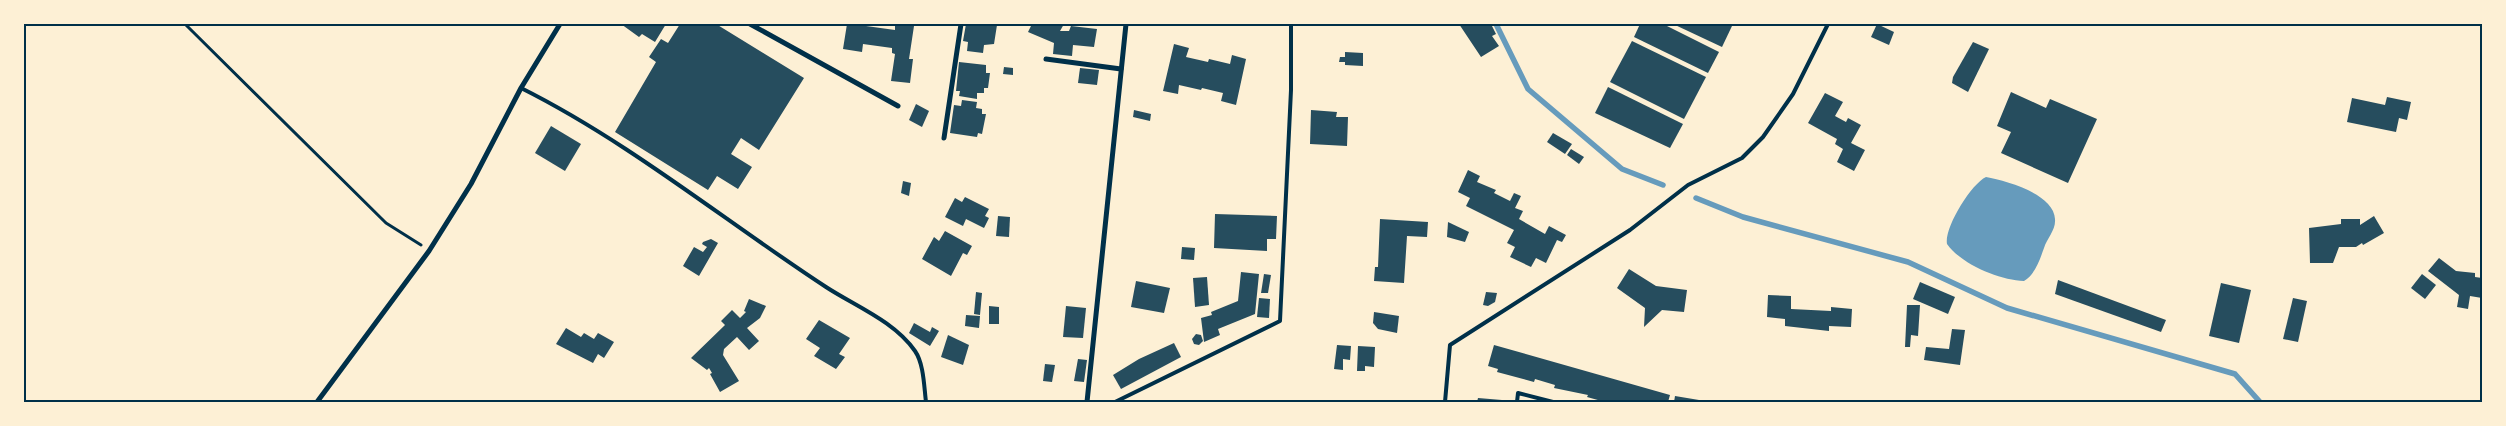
<svg xmlns="http://www.w3.org/2000/svg" width="2506" height="426" viewBox="0 0 2506 426" font-family="Spectral,serif">
	<rect width="100%" height="100%" fill="#fdf0d5"/>
	<path fill="#669bbc" d="M1986 177C2007 181 2054 194 2055 219 2056 230 2047 238 2044 248 2040 259 2035 275 2024 281 2000 280 1962 265 1947 244 1944 228 1971 184 1986 177Z"/>
	<g fill="none" stroke-linecap="round" stroke-linejoin="round">
		<g stroke="#669bbc" stroke-width="5.5">
			<polyline points="1496,24 1528,89 1622,169 1663,185"/>
			<polyline points="1696,198 1743,217 1908,262 2007,308 2235,374 2260,402"/>
		</g>
	</g>
	<g fill="#264d5e">
		<polygon points="621,24 666,24 655,42 642,34 639,37"/>
		<polygon points="680,24 716,24 804,78 759,150 741,138 731,154 752,167 738,189 717,176 708,190 615,132 656,62 649,57 661,39 668,43"/>
		<polygon points="847,24 866,24 866,26 895,30 895,24 914,26 909,59 913,59 910,83 891,81 895,54 892,53 892,48 863,44 862,52 843,49"/>
		<polygon points="966,24 997,25 994,44 984,45 983,53 967,51 968,42 963,41"/>
		<polygon points="1032,24 1064,24 1060,31 1069,31 1071,26 1097,29 1094,47 1073,45 1072,56 1053,54 1054,43 1028,32"/>
		<polygon points="1459,24 1491,24 1496,34 1492,36 1499,46 1481,57"/>
		<polygon points="1640,24 1663,24 1719,52 1708,73 1634,37"/>
		<polygon points="1673,24 1728,24 1732,26 1722,47"/>
		<polygon points="1877,24 1894,32 1889,45 1871,37"/>
		<polygon points="1632,41 1706,77 1684,119 1610,82"/>
		<polygon points="1973,42 1989,49 1968,92 1952,83 1953,77"/>
		<polygon points="1174,44 1189,48 1186,57 1208,62 1209,59 1230,64 1232,55 1246,59 1236,105 1221,101 1223,93 1202,88 1201,90 1179,85 1178,94 1163,91"/>
		<polygon points="1345,52 1363,53 1363,66 1345,65 1345,62 1339,62 1340,57 1345,57"/>
		<polygon points="959,62 986,65 986,73 990,73 988,88 984,88 984,93 977,93 977,99 959,96 960,91 956,91"/>
		<polygon points="1004,67 1013,68 1013,75 1003,74"/>
		<polygon points="1080,68 1099,70 1097,85 1078,83"/>
		<polygon points="1608,87 1683,124 1670,148 1595,113"/>
		<polygon points="2011,92 2046,108 2050,99 2097,119 2068,183 2001,153 2011,132 1997,126"/>
		<polygon points="1825,93 1843,102 1835,116 1846,122 1848,118 1861,125 1851,143 1865,150 1854,171 1837,162 1843,149 1835,144 1837,139 1808,123"/>
		<polygon points="2387,97 2411,102 2407,120 2399,118 2396,132 2347,122 2352,98 2385,105"/>
		<polygon points="962,100 977,102 976,108 982,109 982,114 986,114 982,134 978,133 977,137 950,133 954,105 961,106"/>
		<polygon points="916,104 929,111 922,127 909,120"/>
		<polygon points="1134,110 1151,114 1150,121 1133,117"/>
		<polygon points="1311,110 1337,112 1336,117 1348,117 1347,146 1310,144"/>
		<polygon points="551,126 581,144 565,171 535,153"/>
		<polygon points="1553,133 1572,144 1565,154 1547,142"/>
		<polygon points="1571,149 1584,157 1579,164 1567,155"/>
		<polygon points="1468,170 1480,176 1477,182 1496,190 1494,193 1510,201 1514,193 1521,196 1515,208 1523,211 1519,219 1545,234 1549,226 1566,235 1562,242 1557,240 1546,263 1536,258 1531,267 1510,257 1515,247 1507,243 1514,230 1466,206 1470,198 1458,192"/>
		<polygon points="903,181 911,183 909,196 901,193"/>
		<polygon points="965,197 989,209 985,216 989,218 984,228 966,219 963,226 945,217 955,198 962,202"/>
		<polygon points="1215,214 1277,216 1276,239 1267,239 1267,251 1214,248"/>
		<polygon points="998,216 1010,217 1009,237 996,236"/>
		<polygon points="2374,216 2384,233 2363,245 2362,243 2356,247 2339,247 2333,263 2310,263 2309,228 2341,224 2341,219 2360,219 2360,225"/>
		<polygon points="1380,219 1428,222 1427,237 1407,236 1404,283 1374,281 1375,267 1378,267"/>
		<polygon points="1448,222 1469,232 1465,242 1447,237"/>
		<polygon points="945,231 972,246 967,255 963,253 951,276 922,259 934,237 939,241"/>
		<polygon points="711,239 718,243 699,276 683,266 694,247 703,252 707,247 702,244 703,242"/>
		<polygon points="1182,247 1195,248 1194,260 1181,259"/>
		<polygon points="2439,258 2456,271 2475,273 2475,277 2482,278 2482,298 2470,296 2468,309 2457,307 2459,295 2428,271"/>
		<polygon points="1629,269 1656,286 1687,290 1684,312 1662,310 1644,327 1645,308 1617,288"/>
		<polygon points="1241,272 1259,274 1255,314 1218,329 1220,335 1204,342 1201,318 1212,315 1211,312 1238,301"/>
		<polygon points="1264,274 1271,275 1268,293 1261,293"/>
		<polygon points="2422,274 2436,285 2425,299 2411,288"/>
		<polygon points="1207,277 1209,305 1195,307 1193,278"/>
		<polygon points="2058,280 2166,320 2161,332 2055,294"/>
		<polygon points="1136,281 1170,288 1164,313 1131,307"/>
		<polygon points="1920,282 1955,297 1948,314 1913,299"/>
		<polygon points="2221,283 2251,290 2239,343 2209,336"/>
		<polygon points="976,292 982,293 980,315 974,314"/>
		<polygon points="1486,292 1497,293 1495,302 1488,306 1483,305"/>
		<polygon points="1768,295 1791,296 1791,309 1831,311 1831,307 1852,309 1851,327 1829,326 1829,331 1785,326 1785,319 1767,317"/>
		<polygon points="1259,298 1270,299 1269,318 1257,317"/>
		<polygon points="2293,298 2307,301 2298,342 2283,339"/>
		<polygon points="749,299 766,306 760,318 747,328 759,341 749,350 737,337 724,349 723,355 739,381 720,392 710,374 712,373 709,368 707,370 691,358 725,325 721,321 732,310 740,318 746,312 744,311"/>
		<polygon points="1907,305 1920,305 1918,336 1911,335 1910,347 1905,347"/>
		<polygon points="989,306 999,307 999,324 989,324"/>
		<polygon points="1066,306 1086,308 1083,338 1063,337"/>
		<polygon points="1374,312 1399,316 1397,333 1378,329 1373,323"/>
		<polygon points="966,315 980,316 979,328 965,326"/>
		<polygon points="819,320 850,338 839,354 845,357 836,369 814,356 820,348 806,339"/>
		<polygon points="914,323 930,332 932,327 939,331 930,346 909,333"/>
		<polygon points="566,328 581,337 584,333 594,339 598,333 614,342 604,358 598,354 593,363 556,344"/>
		<polygon points="1952,329 1965,330 1960,365 1924,360 1926,347 1949,349"/>
		<polygon points="1196,334 1201,335 1203,341 1199,345 1194,344 1192,339"/>
		<polygon points="948,335 969,345 963,365 941,357"/>
		<polygon points="1174,343 1181,357 1121,389 1113,375 1139,359"/>
		<polygon points="1337,345 1351,346 1350,360 1343,359 1343,370 1334,369"/>
		<polygon points="1494,345 1670,395 1668,402 1605,402 1587,397 1588,395 1554,388 1555,385 1535,379 1534,382 1497,372 1498,369 1488,366"/>
		<polygon points="1358,346 1375,347 1374,367 1365,366 1365,371 1357,371"/>
		<polygon points="1078,359 1087,360 1084,382 1074,381"/>
		<polygon points="1045,364 1055,365 1052,382 1043,381"/>
		<polygon points="1675,396 1705,401 1705,402 1674,402"/>
		<polygon points="1478,398 1502,400 1502,402 1477,402"/>
	</g>
	<g fill="none" stroke-linecap="round" stroke-linejoin="round">
		<polyline stroke="#003049" stroke-width="3" points="185,24 386,223 421,245"/>
		<g stroke="#003049" stroke-width="4">
			<path d="M521 88C629 142 725 221 826 287 855 306 894 321 915 351 924 364 924 387 926 402"/>
			<polyline points="1115,402 1280,321 1291,90 1291,24"/>
			<polyline points="1445,402 1450,345 1630,230 1688,185 1742,158 1763,137 1793,94 1828,24"/>
			<polyline points="1517,402 1518,393 1553,402"/>
		</g>
		<g stroke="#003049" stroke-width="5">
			<polyline points="750,24 898,106"/>
			<polyline points="1046,59 1121,69"/>
			<polyline points="944,138 961,24"/>
			<polyline points="317,402 429,251 471,184 521,88 560,24"/>
			<polyline points="1087,402 1126,24"/>
		</g>
	</g>
	<rect width="2506" height="426" fill="none" stroke="#fdf0d5" stroke-width="50"/>
	<rect x="25" y="25" width="2456" height="376" fill="none" stroke="#003049" stroke-width="2"/>
</svg>
